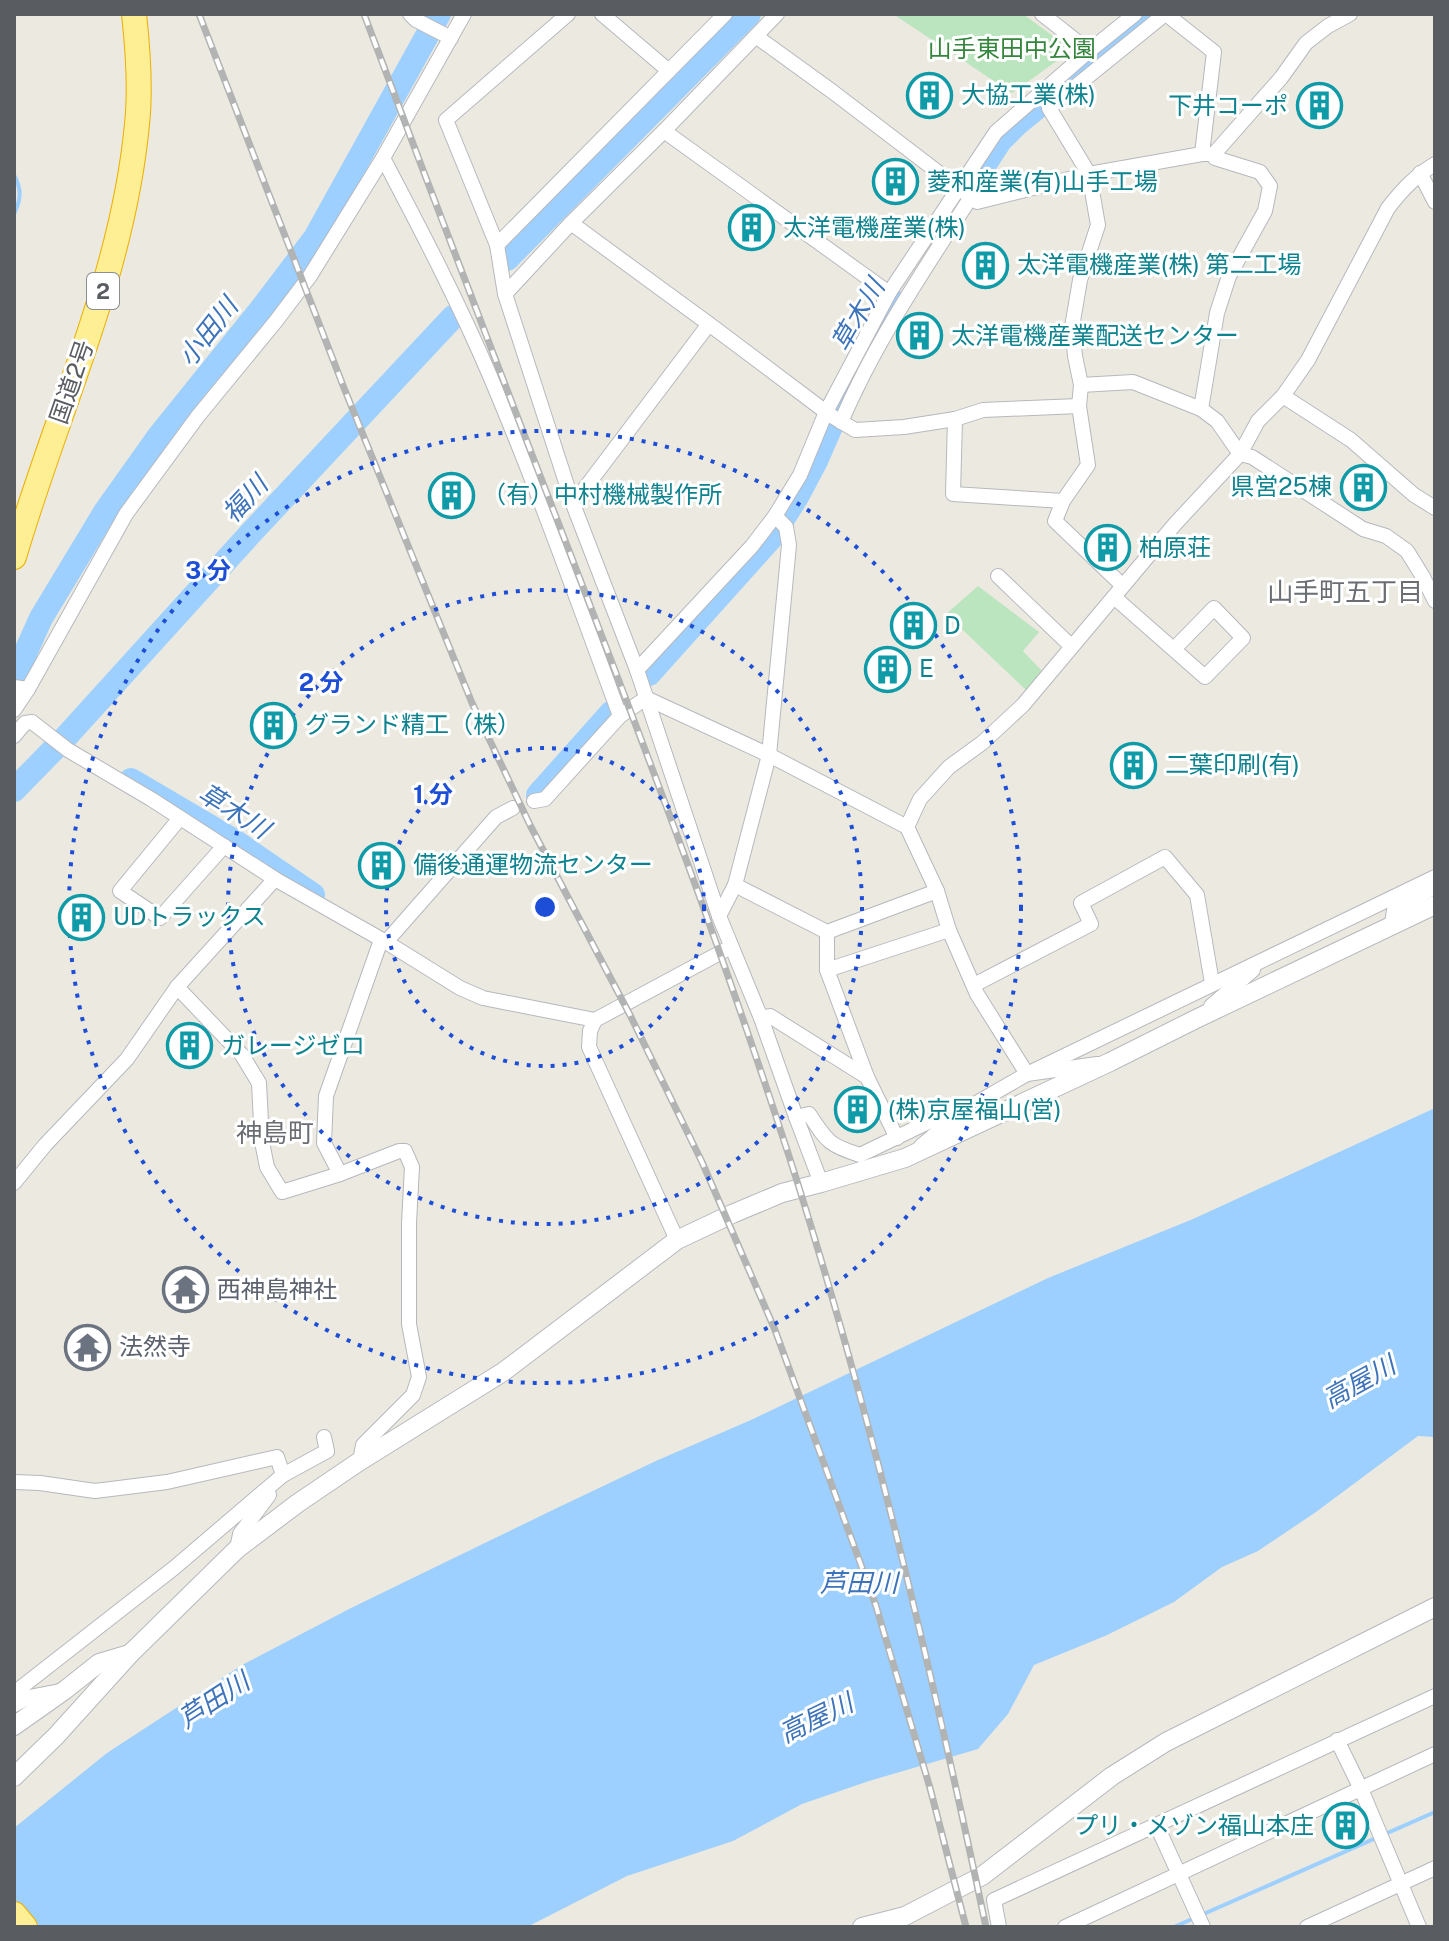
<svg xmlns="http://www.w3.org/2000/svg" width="1449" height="1941" viewBox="0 0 1449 1941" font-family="'Public Sans','Noto Sans JP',sans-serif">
	<rect width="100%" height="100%" fill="#eceae0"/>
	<g fill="#bbe5be">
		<polygon points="893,14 1023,14 1072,50 1012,93"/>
		<polygon points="978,586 1039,632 1023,651 1042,671 1026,690 946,614"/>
	</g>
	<polygon fill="#9dcfff" points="1435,1108 1435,1437 1418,1436 1316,1512 1258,1551 1222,1567 1174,1602 1105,1636 1034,1665 1008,1714 978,1749 869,1781 802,1804 733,1841 627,1876 527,1927 14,1927 14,1828 107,1753 242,1665 351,1608 559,1507 658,1460 751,1420 1048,1278 1193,1219"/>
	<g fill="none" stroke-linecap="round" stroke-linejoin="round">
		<g stroke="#9dcfff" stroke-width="4">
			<path d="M14 175C22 189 21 200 14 214"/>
			<polyline points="1174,1927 1435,1812"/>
		</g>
		<g stroke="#9dcfff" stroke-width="24">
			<polyline points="952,215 1000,141 1017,124 1151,14"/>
			<polyline points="507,259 749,14"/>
			<polyline points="649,674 771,538 798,495 816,461 839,408 871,344 896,303"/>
			<polyline points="14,678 41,618 105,512 159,436 262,308 315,238 439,14"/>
			<polyline points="131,780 233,840 313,895"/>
			<polyline points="14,790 64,739 249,535 453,317"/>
			<polyline points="538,795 611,713"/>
		</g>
		<defs>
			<g id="minor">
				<polyline points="410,14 416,20 451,38"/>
				<polyline points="568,14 446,120 497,245 505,294 573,504 637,670 719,916 761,1018 796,1117 821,1183"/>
				<polyline points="602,14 669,71"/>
				<polyline points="1042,14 1089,51"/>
				<polyline points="1166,14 1214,52 1202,154"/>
				<polyline points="757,37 833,92 977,202 1089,174 1202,154 1214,154 1215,158 1260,172 1270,186 1265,211 1229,276 1217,313 1201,409"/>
				<polyline points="664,131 889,293"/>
				<polyline points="1214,154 1281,78 1306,43 1328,26 1350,14"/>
				<path d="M383 158C421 230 458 301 490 376 537 487 578 602 620 716L646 698 769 755 907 827"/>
				<polyline points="1420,173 1435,202"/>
				<polyline points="571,223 709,324 830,415 855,430 904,427 955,419 983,410 1079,406"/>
				<polyline points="497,245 725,14"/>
				<polyline points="505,294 571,223 664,131 777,14"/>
				<polyline points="1081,385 1133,382 1201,409 1217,421 1240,454 1252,457 1363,529 1386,536 1407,551 1423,577 1435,601"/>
				<path d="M1283 396 1308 360 1388 208C1402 190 1415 176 1435 164"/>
				<polyline points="955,419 953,494 1063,501"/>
				<path d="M841 422C875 342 924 270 971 197"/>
				<polyline points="573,504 709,324"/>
				<polyline points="998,576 1071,646"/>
				<polyline points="1122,585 1055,521 1063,501 1088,465 1079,406 1081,385 1075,356 1072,327 1080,280 1098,225 1089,174 1049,108 1165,14"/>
				<polyline points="1114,597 1205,677 1243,638 1214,608 1174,649"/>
				<polyline points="637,670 752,546 775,516 800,475 826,412 889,293 996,132 1089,51 1135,14"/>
				<polyline points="14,687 28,689 126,514 198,416 276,321 310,276 383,158 464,14"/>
				<polyline points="14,710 28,689"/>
				<polyline points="14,736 25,723 32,722 68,750 151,799 275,879 386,942 496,817 513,808"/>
				<polyline points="534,801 545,799 620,716"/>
				<polyline points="180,818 120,891 160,918 224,846"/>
				<polyline points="735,885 827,932 937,891"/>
				<polyline points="719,916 735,885 769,755 789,545 786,527 775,516"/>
				<polyline points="1392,924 1394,910 1433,888"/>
				<polyline points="827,932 827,970 867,1077 897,1138"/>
				<polyline points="386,942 460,988 483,998 595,1020"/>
				<polyline points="827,970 949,930"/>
				<polyline points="974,985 1091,924 1081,903 1165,857 1197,895 1212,983"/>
				<polyline points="177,987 242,1055 259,1083 262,1142 267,1167 282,1192 340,1174"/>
				<polyline points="1211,1006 1253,970"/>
				<polyline points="761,1018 770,1016 867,1077"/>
				<polyline points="1097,1064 1027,1074 977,994 949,930 937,891 907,827 920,799 949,767 982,743 1023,705 1175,524 1240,454 1258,421 1283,396 1351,440 1414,495 1435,508"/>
				<path d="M796 1117 809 1114C827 1141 828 1145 860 1155L947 1113 966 1109 1027 1074 1435 877"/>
				<polyline points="921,1146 960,1113"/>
				<polyline points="14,1183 45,1145 127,1059 177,987 275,879"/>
				<polyline points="677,1240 589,1047 590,1031 595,1020 731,947"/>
				<polyline points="360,1461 363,1445 413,1395 419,1377 409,1324 409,1223 412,1167 405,1151 399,1151 340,1174 324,1143 326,1096 381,940"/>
				<polyline points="14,1482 40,1483 95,1491 167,1482 277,1457 283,1475"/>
				<polyline points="237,1549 240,1534 269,1495"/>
				<polyline points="14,1693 174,1568 283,1475 327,1451 324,1437"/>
				<polyline points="14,1705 29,1697 60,1691"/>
				<polyline points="1337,1740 1361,1789 1419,1927"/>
				<polyline points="1157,1826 1203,1927"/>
				<polyline points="999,1927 994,1900 1435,1696"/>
				<polyline points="1065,1927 1435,1754"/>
				<polyline points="1307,1927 1435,1868"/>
			</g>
			<g id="tertiary">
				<polyline points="14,1726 65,1690 99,1663 129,1654"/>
				<polyline points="14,1777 56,1736 131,1653 237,1549 298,1503 360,1461 503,1372 677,1240 732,1214 782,1193 821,1183 905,1158 1110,1062 1198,1018 1435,905"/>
				<polyline points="862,1927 905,1916 982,1876 1112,1776 1166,1742 1435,1607"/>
			</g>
			<g id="trunk">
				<path d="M14 557C56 413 123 275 137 124 141 87 138 50 134 14"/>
				<polyline points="14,1914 25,1927"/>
			</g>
		</defs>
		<use href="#minor" stroke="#b6b8bd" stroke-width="16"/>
		<use href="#tertiary" stroke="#b6b8bd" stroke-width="20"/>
		<use href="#trunk" stroke="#ecaf00" stroke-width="26"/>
		<use href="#minor" stroke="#fff" stroke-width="14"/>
		<use href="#tertiary" stroke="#fff" stroke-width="18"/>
		<use href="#trunk" stroke="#feee94" stroke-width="24"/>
		<defs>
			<g id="rail">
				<polyline points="199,14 344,388 472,703 531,827 630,1015 702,1162 775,1330 876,1606 930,1788 966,1927"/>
				<path d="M364 14C415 150 467 285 519 421 616 673 715 924 797 1181 874 1426 933 1676 986 1927"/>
			</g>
		</defs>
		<use href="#rail" stroke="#b2b3b3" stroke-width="7"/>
		<use href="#rail" stroke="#fff" stroke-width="4" stroke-dasharray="12" stroke-linecap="butt"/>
	</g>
	<g fill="none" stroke="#1d4ed8" stroke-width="4" stroke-dasharray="4 8">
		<circle cx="545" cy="907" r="159"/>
		<circle cx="545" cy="907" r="317"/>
		<circle cx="545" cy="907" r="476"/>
	</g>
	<defs>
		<symbol id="building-ring" viewBox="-11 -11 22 22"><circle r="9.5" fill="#fff" stroke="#0f9aa8" stroke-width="1.5"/><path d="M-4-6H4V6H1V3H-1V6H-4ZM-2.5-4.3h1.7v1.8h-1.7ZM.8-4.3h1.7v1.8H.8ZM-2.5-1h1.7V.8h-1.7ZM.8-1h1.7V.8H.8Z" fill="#0f9aa8"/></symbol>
		<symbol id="temple-ring" viewBox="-11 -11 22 22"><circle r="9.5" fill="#fff" stroke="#6b7280" stroke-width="1.5"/><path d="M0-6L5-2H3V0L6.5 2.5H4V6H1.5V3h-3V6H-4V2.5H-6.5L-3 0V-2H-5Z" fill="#6b7280"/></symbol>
	</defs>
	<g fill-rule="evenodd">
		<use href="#building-ring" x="904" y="70" width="51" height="51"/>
		<use href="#building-ring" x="1294" y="80" width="51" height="51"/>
		<use href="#building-ring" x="870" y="156" width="51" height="51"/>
		<use href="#building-ring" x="726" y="202" width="51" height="51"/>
		<use href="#building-ring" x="960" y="240" width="51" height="51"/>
		<use href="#building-ring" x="894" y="310" width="51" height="51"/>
		<use href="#building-ring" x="1338" y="462" width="51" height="51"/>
		<use href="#building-ring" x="426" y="470" width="51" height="51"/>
		<use href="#building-ring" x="1082" y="522" width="51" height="51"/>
		<use href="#building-ring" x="888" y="600" width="51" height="51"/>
		<use href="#building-ring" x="862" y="644" width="51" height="51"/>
		<use href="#building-ring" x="248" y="700" width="51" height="51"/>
		<use href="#building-ring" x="1108" y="740" width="51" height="51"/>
		<use href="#building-ring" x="356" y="840" width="51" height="51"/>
		<use href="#building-ring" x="56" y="892" width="51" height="51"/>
		<use href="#building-ring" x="164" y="1020" width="51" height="51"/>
		<use href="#building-ring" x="832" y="1084" width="51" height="51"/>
		<use href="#temple-ring" x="160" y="1264" width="51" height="51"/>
		<use href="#temple-ring" x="62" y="1322" width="51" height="51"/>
		<use href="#building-ring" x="1320" y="1800" width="51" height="51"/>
	</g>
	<g text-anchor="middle" stroke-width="6" stroke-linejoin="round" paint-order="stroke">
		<rect fill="#fff" stroke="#8b8d90" stroke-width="2" x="87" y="273" width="32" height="36" rx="6"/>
		<g font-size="22" font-weight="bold" fill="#595c61">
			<text x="103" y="299">2</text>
		</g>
		<g font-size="24" fill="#34863c" stroke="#fff">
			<text x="1012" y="57">山手東田中公園</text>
		</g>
		<g font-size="24" fill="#0d838f" stroke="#fff" text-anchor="start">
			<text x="961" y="103">大協工業(株)</text>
			<text x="1288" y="114" text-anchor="end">下井コーポ</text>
			<text x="927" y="190">菱和産業(有)山手工場</text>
			<text x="783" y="236">太洋電機産業(株)</text>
			<text x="1017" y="273">太洋電機産業(株) 第二工場</text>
			<text x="951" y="344">太洋電機産業配送センター</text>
			<text x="1332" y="495" text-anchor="end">県営25棟</text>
			<text x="482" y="503">（有）中村機械製作所</text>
			<text x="1139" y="556">柏原荘</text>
			<text x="944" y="634">D</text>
			<text x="919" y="677">E</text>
			<text x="305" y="733">グランド精工（株）</text>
			<text x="1165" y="773">二葉印刷(有)</text>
			<text x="413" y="873">備後通運物流センター</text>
			<text x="113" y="925">UDトラックス</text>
			<text x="221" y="1054">ガレージゼロ</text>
			<text x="888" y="1118">(株)京屋福山(営)</text>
			<text x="1314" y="1834" text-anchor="end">プリ・メゾン福山本庄</text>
		</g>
		<g font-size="24" fill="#595c61" stroke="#fff">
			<text transform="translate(72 382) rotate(-71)" y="8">国道2号</text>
		</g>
		<g font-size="24" fill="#5b616d" stroke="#fff" text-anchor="start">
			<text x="217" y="1298">西神島神社</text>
			<text x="119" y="1355">法然寺</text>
		</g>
		<g font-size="26" font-style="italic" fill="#3d73ba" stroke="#fff">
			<text transform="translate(858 315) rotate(-60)" y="9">草木川</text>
			<text transform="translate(208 332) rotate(-52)" y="9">小田川</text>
			<text transform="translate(245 499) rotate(-47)" y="9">福川</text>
			<text transform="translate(234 811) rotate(32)" y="9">草木川</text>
			<text transform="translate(1359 1382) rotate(-29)" y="9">高屋川</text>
			<text x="859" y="1592">芦田川</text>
			<text transform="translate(214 1700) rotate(-33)" y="9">芦田川</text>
			<text transform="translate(816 1718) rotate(-26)" y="9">高屋川</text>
		</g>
		<g font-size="26" fill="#6a6e73" stroke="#fff">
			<text x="1345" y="601">山手町五丁目</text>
			<text x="275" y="1142">神島町</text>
		</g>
	</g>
	<circle cx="545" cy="907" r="12" fill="#1d4ed8" stroke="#fff" stroke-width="4"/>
	<g font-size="24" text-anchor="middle" font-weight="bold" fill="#1d4ed8" stroke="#fff" stroke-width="6" stroke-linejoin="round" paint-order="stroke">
		<text x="208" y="579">3 分</text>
		<text x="321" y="691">2 分</text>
		<text x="433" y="803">1 分</text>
	</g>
	<rect width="1449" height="1941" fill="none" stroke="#595c61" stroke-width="32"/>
</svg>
